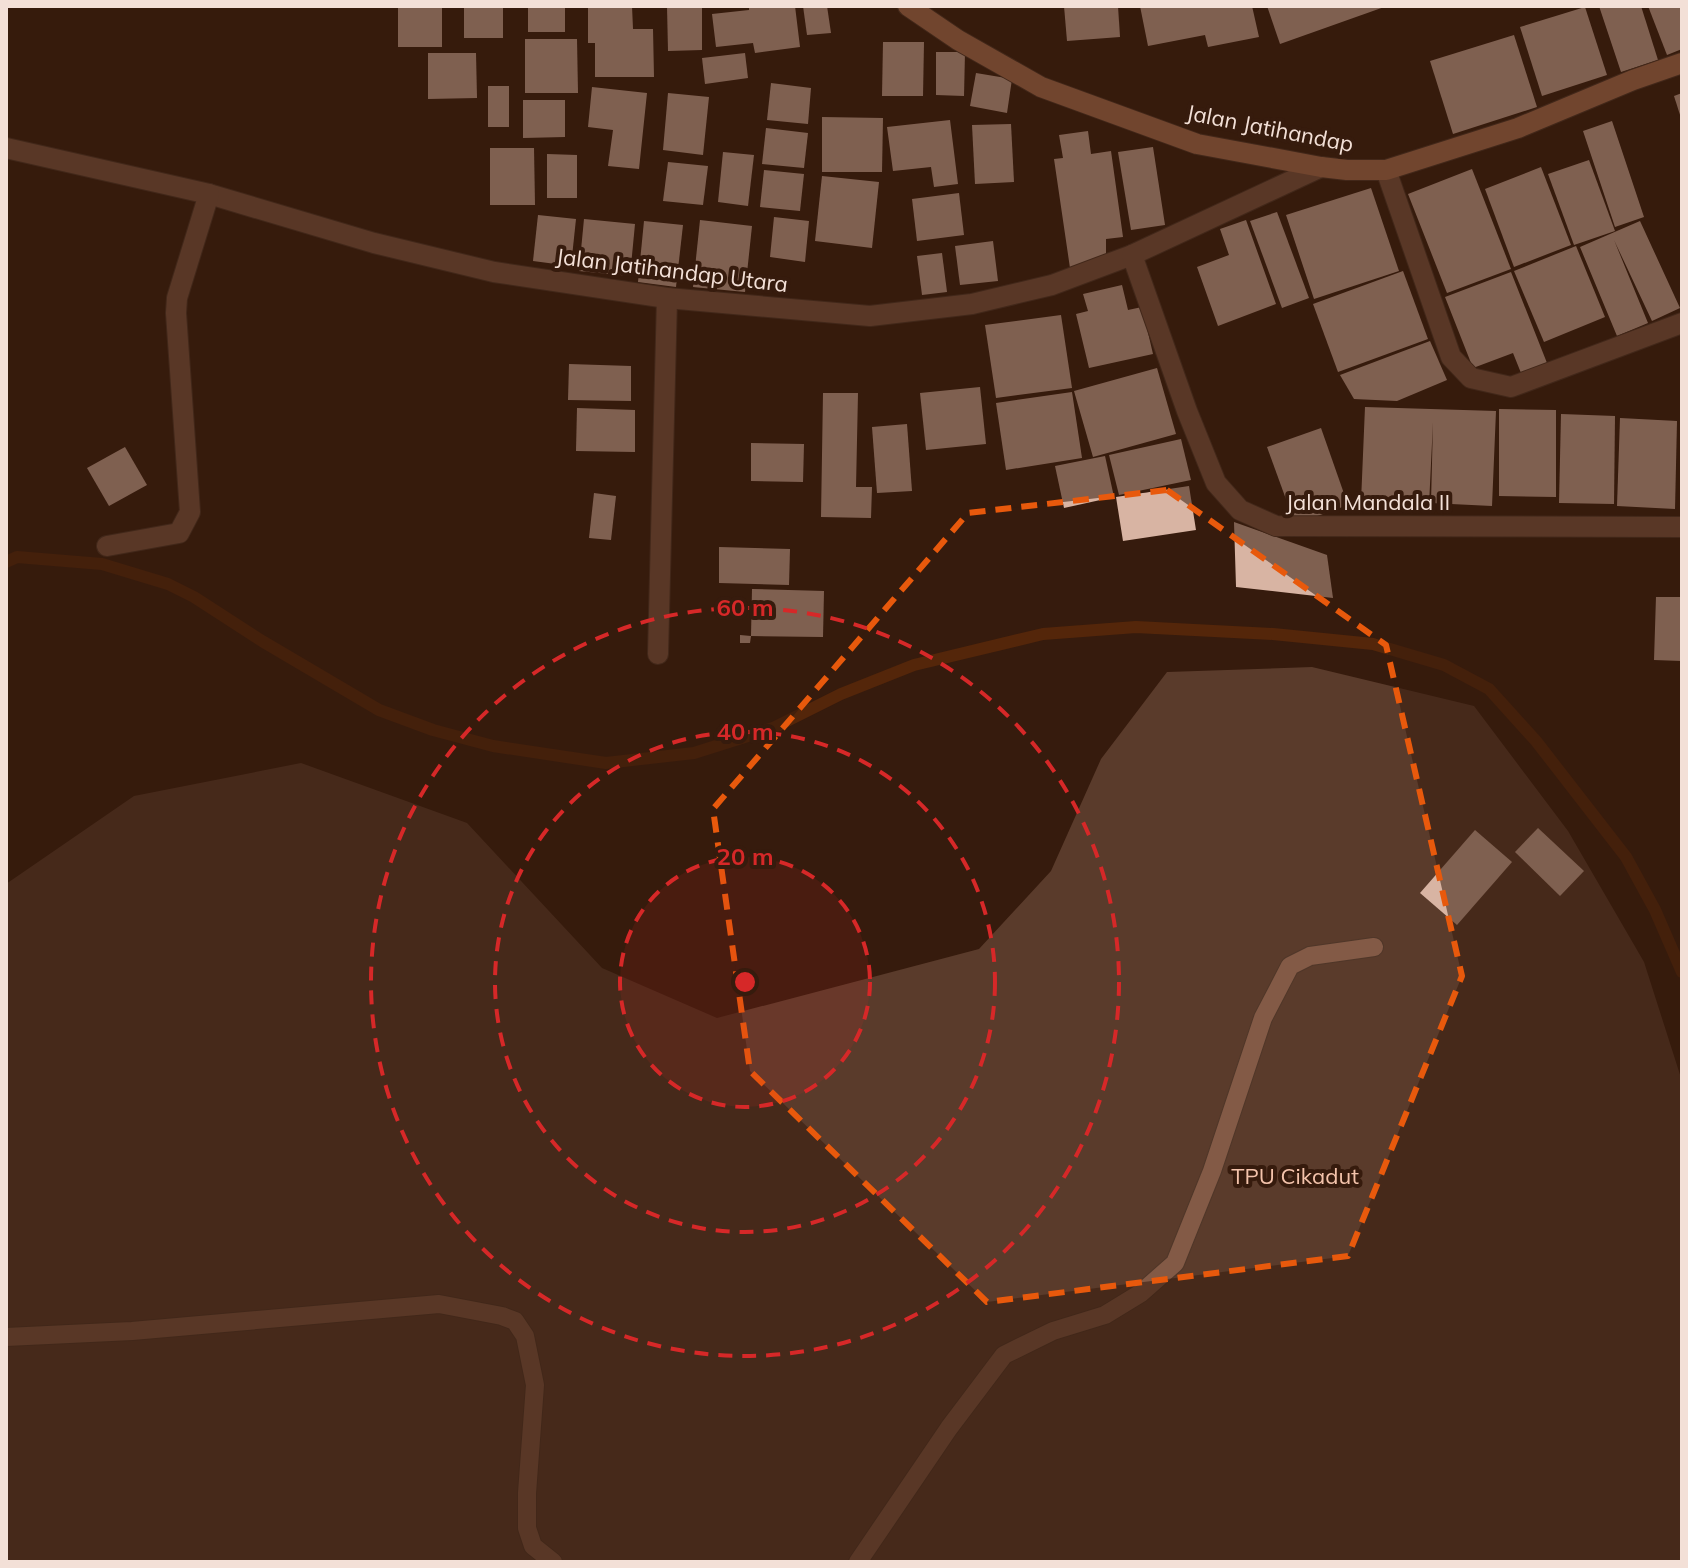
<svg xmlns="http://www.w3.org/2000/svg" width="1688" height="1568" viewBox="0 0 1688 1568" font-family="Mulish,sans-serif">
	<rect width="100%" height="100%" fill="#361b0d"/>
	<polygon fill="#5a3b2b" points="1312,667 1474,706 1568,831 1644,962 1682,1081 1682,1562 6,1562 6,884 134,796 301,763 467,823 602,968 717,1018 979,949 1051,871 1101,759 1167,672"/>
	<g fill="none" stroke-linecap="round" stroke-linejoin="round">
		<polyline stroke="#54260a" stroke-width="12" points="6,562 17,557 102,564 168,584 194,597 262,641 379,710 433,730 493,746 606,763 694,753 773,728 841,694 914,665 1043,634 1136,627 1273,634 1373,644 1444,665 1489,689 1536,741 1626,857 1655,910 1682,972"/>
	</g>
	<g fill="#d8b4a3">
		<rect x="398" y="6" width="44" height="41"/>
		<rect x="464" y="6" width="39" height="32"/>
		<rect x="528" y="6" width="37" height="26"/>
		<polygon points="588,6 632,6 633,29 653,29 654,77 595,77 595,43 588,43"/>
		<polygon points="667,6 702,6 702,50 668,51"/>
		<polygon points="749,6 795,6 800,47 755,53 753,43 716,47 712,14 749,10"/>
		<polygon points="803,6 827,6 831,33 807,35"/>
		<polygon points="1064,6 1118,6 1120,37 1067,41"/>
		<polygon points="1140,6 1252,6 1259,37 1208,47 1205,35 1148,46"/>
		<polygon points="1267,6 1387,6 1280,44"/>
		<polygon points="1599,6 1641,6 1658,60 1621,72"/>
		<polygon points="1648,6 1682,6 1682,49 1667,55"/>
		<polygon points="1585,7 1607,75 1542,96 1520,27"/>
		<polygon points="1514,35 1537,107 1453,134 1430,61"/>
		<polygon points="525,39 577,39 578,93 525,93"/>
		<polygon points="883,42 924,42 923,96 882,96"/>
		<polygon points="936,52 965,52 964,96 936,95"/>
		<polygon points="428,53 476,53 477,98 428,99"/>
		<polygon points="745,53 748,78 705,84 702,58"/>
		<polygon points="976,73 1012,79 1007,113 970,106"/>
		<polygon points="771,83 811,88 808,124 767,120"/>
		<rect x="488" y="86" width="21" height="41"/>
		<polygon points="592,87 647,93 639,169 608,166 613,130 588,127"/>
		<polygon points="668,93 709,97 703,155 663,150"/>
		<polygon points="1682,93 1682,118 1681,118 1674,96"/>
		<polygon points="523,100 565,100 565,137 523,138"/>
		<polygon points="822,117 883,118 882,172 822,172"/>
		<polygon points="950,120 958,184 934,187 931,167 893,171 887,127"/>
		<polygon points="1612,121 1644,217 1615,227 1583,131"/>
		<polygon points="1011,124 1014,182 975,184 972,125"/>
		<polygon points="766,128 808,133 804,168 762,164"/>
		<polygon points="1088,131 1091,154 1111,151 1123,237 1106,239 1106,260 1070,268 1054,159 1063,158 1059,135"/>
		<polygon points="1153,147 1165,225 1131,230 1118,152"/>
		<polygon points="490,148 534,148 535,205 490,205"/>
		<polygon points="723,152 754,155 748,206 718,202"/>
		<polygon points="547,154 577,155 577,198 547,198"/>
		<polygon points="1589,160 1615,231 1574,245 1548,174"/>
		<polygon points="668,162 708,166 703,205 663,201"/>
		<polygon points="1541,167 1571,245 1514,267 1485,189"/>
		<polygon points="1472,169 1511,269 1447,293 1408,194"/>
		<polygon points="764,170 804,174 800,211 760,207"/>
		<polygon points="822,176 879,182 872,248 815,241"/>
		<polygon points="1371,188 1399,271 1314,299 1286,215"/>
		<polygon points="959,193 964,235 917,241 912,199"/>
		<polygon points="1277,212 1309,298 1282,308 1250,221"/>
		<polygon points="538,215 576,219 571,266 533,261"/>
		<polygon points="774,217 809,221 805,262 770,257"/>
		<polygon points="584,219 635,224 630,276 579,271"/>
		<polygon points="700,220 752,226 745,292 693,287"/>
		<polygon points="1246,220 1276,304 1218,326 1197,267 1229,255 1220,229"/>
		<polygon points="644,221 683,225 676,287 638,282"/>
		<polygon points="1640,221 1680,308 1652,321 1614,240 1648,323 1617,336 1580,247"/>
		<polygon points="993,241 998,281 960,285 955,246"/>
		<polygon points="1576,246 1605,317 1544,342 1514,271"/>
		<polygon points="942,253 947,292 922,295 917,256"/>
		<polygon points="1403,271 1428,339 1338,372 1313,304"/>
		<polygon points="1511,272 1547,363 1521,373 1513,353 1473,368 1445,297"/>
		<polygon points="1122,285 1128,310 1142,307 1153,354 1089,368 1076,314 1088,311 1083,294"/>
		<polygon points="1061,315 1072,388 996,398 985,325"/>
		<polygon points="1430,341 1447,380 1397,401 1354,399 1340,375"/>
		<polygon points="569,364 631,366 631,401 568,400"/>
		<polygon points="1157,368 1176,434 1093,457 1074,391"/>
		<polygon points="980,387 986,444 926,450 920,393"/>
		<polygon points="1072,392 1082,458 1006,470 996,403"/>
		<polygon points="823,393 858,393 856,487 872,487 871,518 821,517"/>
		<polygon points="1365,407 1496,411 1492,506 1431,503 1433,422 1429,505 1361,502"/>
		<polygon points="577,408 635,410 635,452 576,451"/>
		<polygon points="1499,409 1556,410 1556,497 1499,496"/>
		<polygon points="1561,414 1615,416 1614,504 1559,503"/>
		<polygon points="1620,418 1677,421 1675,509 1617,506"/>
		<polygon points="907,424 912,491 877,493 872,427"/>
		<polygon points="1321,428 1348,505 1295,524 1267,447"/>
		<polygon points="1181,439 1191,480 1119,495 1109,455"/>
		<polygon points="751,443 804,444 803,482 751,481"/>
		<polygon points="125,447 147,485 109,506 87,468"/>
		<polygon points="1105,456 1114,497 1064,508 1055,466"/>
		<polygon points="1189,486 1196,530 1123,541 1116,497"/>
		<polygon points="594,493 616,496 611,540 589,538"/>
		<polygon points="1234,522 1327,555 1333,598 1236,587"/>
		<polygon points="719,547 790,549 789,585 719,583"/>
		<polygon points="752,589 824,591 823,637 751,636"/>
		<polygon points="1656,597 1682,597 1682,661 1654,660"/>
		<polygon points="740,635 751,636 750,643 740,643"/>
		<polygon points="1538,828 1584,871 1560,896 1515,852"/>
		<polygon points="1475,830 1512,862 1457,925 1420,893"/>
	</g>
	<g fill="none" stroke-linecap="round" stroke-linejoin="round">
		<defs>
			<g id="lane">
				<polyline points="6,1337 132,1331 439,1304 502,1316 515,1321 525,1336 535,1385 527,1493 527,1528 533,1546 553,1562"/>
				<polyline points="858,1562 949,1428 1004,1355 1053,1331 1105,1315 1141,1293 1175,1263 1212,1171 1263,1018 1290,966 1310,956 1374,947"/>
			</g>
			<g id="street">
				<polyline points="6,148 209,194 374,243 494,272 667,298 870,316 972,304 1052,285 1132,255 1321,167"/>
				<polyline points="1386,170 1451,357 1471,378 1511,387 1682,323"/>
				<polyline points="1132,255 1187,411 1216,483 1240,510 1276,526 1682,527"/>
				<polyline points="107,546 179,533 190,512 176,313 177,298 209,194"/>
				<polyline points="658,654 667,298"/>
			</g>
			<polyline id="secondary" points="908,6 958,40 1041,87 1197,144 1321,167 1347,170 1386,170 1518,128 1633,80 1682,63"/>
		</defs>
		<use href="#lane" stroke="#503729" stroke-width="20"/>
		<use href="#street" stroke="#503729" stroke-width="22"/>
		<use href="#secondary" stroke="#503729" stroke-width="22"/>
		<use href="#lane" stroke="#835a46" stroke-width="18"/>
		<use href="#street" stroke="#835a46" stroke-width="20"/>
		<use href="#secondary" stroke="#b97857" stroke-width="20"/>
	</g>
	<path d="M0 0H1688V1568H0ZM1167 490 1386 645 1462 976 1348 1256 987 1302 750 1071 713 809 968 513Z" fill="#361b0d" fill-opacity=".55" fill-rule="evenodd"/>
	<path fill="none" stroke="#e8590c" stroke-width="6" stroke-dasharray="16 10" stroke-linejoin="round" d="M1167 490 1386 645 1462 976 1348 1256 987 1302 750 1071 713 809 968 513Z"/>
	<circle cx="745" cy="982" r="125" fill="#d62828" fill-opacity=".12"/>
	<g fill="none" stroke="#d62828" stroke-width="4" stroke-dasharray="14 10">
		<circle cx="745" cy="982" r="125"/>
		<circle cx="745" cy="982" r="250"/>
		<circle cx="745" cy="982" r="374"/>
	</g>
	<g text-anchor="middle" stroke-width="8" stroke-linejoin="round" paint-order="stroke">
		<g font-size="22" fill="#f3e0d7" stroke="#361b0d">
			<text transform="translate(1270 128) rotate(11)" y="8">Jalan Jatihandap</text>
			<text transform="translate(672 270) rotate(7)" y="8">Jalan Jatihandap Utara</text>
			<text x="1368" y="510">Jalan Mandala II</text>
		</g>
		<g font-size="22" fill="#f4c3ab" stroke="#361b0d">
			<text x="1295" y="1184">TPU Cikadut</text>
		</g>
	</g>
	<circle cx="745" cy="982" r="12" fill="#d62828" stroke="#361b0d" stroke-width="4"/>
	<g font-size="24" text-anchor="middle" font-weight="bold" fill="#d62828" stroke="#361b0d" stroke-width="8" stroke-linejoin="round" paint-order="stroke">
		<text x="745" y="616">60 m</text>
		<text x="745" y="740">40 m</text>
		<text x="745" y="865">20 m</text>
	</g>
	<rect width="1688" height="1568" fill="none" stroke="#f3e0d7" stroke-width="16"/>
</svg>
